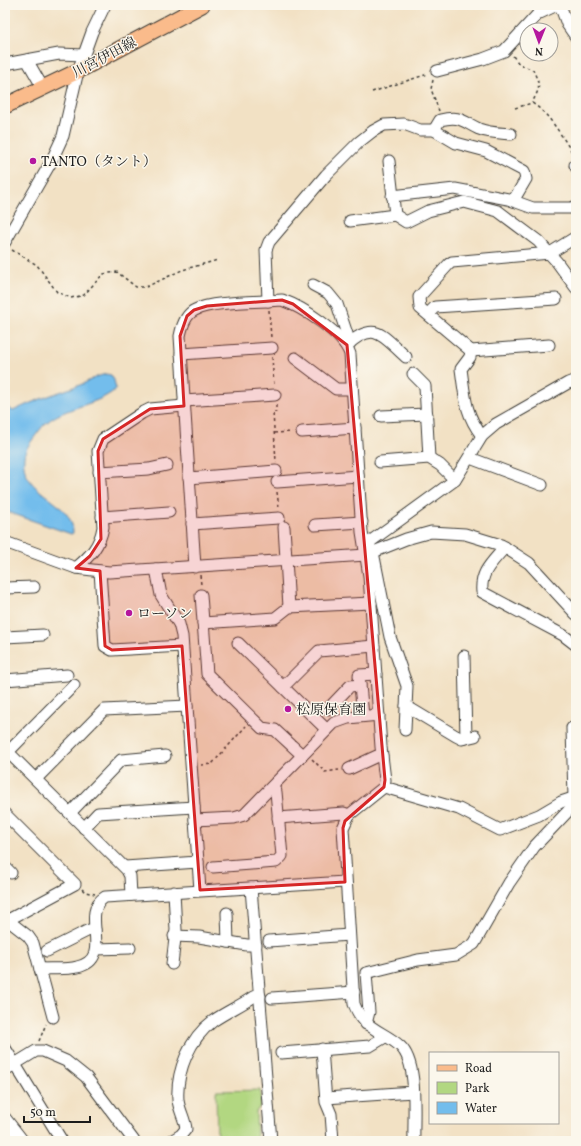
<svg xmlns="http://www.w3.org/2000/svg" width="581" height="1146" viewBox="0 0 581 1146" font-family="Vollkorn,'Noto Serif JP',serif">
	<rect width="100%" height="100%" fill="#fbf7ec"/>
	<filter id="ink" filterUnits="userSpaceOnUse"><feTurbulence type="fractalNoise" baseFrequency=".025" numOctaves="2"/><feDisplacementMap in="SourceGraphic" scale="8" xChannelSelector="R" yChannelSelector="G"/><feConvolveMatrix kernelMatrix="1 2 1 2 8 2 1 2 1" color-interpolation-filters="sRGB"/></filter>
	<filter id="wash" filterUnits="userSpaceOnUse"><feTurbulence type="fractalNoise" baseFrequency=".012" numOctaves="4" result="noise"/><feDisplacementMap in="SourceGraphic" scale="16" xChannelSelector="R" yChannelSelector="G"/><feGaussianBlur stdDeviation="0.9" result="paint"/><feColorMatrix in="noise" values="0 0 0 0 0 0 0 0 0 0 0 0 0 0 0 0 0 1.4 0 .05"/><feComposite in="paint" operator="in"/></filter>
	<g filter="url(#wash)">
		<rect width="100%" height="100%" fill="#f2e1c4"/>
		<polygon fill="#b2d781" stroke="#677a4e" points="260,1090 261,1105 256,1112 257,1141 217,1141 216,1091"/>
		<path fill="#73bdec" stroke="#486c84" d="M106 374 111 375 114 380 116 389C95 408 56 406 39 431 34 438 25 448 24 457 19 495 74 499 73 533L71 534 5 511V406L13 411C35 400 57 393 80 385 90 381 96 376 106 374Z"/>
	</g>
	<g filter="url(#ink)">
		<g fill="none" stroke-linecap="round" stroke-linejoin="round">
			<defs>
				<g id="minor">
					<polyline points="560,5 567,24 576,37"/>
					<polyline points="27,60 43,88"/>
					<polyline points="5,64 59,54 84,55"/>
					<polyline points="437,71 483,59 504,51 538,14 557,5"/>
					<path d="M434 130 440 120C460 115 462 121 479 129 489 133 500 133 511 134"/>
					<polyline points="389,161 395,215 406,222 428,211 464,202 498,211 538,241 557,262 576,288"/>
					<polyline points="575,165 576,167"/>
					<polyline points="392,196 455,189 508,199 533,208 571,208 576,206"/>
					<polyline points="350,221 395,215"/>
					<polyline points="5,242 51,162 63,136 78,71 92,32 105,5"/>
					<polyline points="313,285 328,293 337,304 350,343"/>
					<polyline points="268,301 266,250 269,242 326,175 359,142 373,131 384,125 404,124 420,130 434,130 456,143 486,151 524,171 526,179 513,201"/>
					<polyline points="428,314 435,307 556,299"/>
					<path d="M347 345C376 320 382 336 406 357"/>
					<polyline points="549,345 471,351 420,308 419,297 449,264 452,262 550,253 576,237"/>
					<path d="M471 351 470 357 461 369C465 397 465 414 482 436"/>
					<polyline points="181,354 272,348"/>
					<polyline points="295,358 336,389 352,389"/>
					<polyline points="413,374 425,386 429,458"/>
					<polyline points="184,401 275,395"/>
					<polyline points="381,416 427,414"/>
					<polyline points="302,432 355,428"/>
					<polyline points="470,458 542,485"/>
					<polyline points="380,462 429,458 440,465 455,480"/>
					<polyline points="99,472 149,469 167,465"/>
					<polyline points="189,478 276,471"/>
					<polyline points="277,482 358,476"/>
					<polyline points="102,517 169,512"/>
					<polyline points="192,524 279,518"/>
					<polyline points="315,525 362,522"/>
					<polyline points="284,527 289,607"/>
					<polyline points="5,542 76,568 109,572 366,555 406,539 431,532 465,534 501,545 529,563 576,614"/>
					<path d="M505 547C493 562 480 571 482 592L563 635 576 645"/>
					<polyline points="373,552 390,637 407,686 405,730"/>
					<polyline points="366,555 371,541 455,480 482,436 496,424 568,383 576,380"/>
					<path d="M195 567 180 336C182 326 186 314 195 310 211 301 261 302 282 300 302 307 343 333 350 354L362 532 369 576 381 747 385 780 384 787 349 815 343 828 354 1004C364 1030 382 1030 400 1046 419 1063 413 1117 414 1141"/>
					<path d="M76 568C90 556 100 546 103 527L98 451 103 439 142 413 150 409 184 406"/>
					<polyline points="156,569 161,595 179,624 182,636 200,890"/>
					<polyline points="100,571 105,646 112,650 182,646"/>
					<polyline points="5,588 34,587"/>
					<polyline points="201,595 207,674 262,728 275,730 302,755"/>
					<polyline points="203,623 275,618 289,607 371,603"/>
					<polyline points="5,637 43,635"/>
					<polyline points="238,643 327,730"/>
					<polyline points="464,656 466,738"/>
					<polyline points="5,680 67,675"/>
					<polyline points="283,687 319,651 374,646"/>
					<polyline points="406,706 456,736 462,739 475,736"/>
					<polyline points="328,709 350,686 360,685"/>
					<polyline points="363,716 359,675 376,674"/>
					<polyline points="5,749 127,870 130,876 131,895"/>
					<polyline points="8,752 74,685"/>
					<polyline points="349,769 377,756 382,756"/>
					<polyline points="36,779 104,710 187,706"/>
					<polyline points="384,787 459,809 500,830 539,815 561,802 576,797"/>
					<polyline points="70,813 121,760 165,756"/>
					<polyline points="5,814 75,884 8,920"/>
					<polyline points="278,818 344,813 349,815"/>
					<polyline points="195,820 234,818 244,815 334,723 348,718 379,715"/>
					<polyline points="84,828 98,813 194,807"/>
					<polyline points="5,867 11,873"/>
					<polyline points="125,867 198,862"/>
					<polyline points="213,867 276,862 282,856 276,792 272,787"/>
					<polyline points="251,888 271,1141"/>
					<polyline points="227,913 228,942"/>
					<path d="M5 918 28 936 33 943 40 969C52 968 66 970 77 967 116 959 78 913 105 897L345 882"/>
					<polyline points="174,936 199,937 247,945 256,945"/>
					<polyline points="269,941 349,935"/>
					<polyline points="96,949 130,948"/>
					<polyline points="47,951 89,930 95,930"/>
					<polyline points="172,964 176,930 174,892"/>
					<polyline points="40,969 53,1017"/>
					<polyline points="272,998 354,992"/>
					<polyline points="366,1024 369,1012 366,973 418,960 456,955 474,944 509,883 534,847 571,808 574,797 572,728"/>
					<polyline points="5,1048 62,1141"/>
					<polyline points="322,1049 326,1102 331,1114 333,1141"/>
					<polyline points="281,1053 370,1046 385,1037"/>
					<polyline points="5,1070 36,1051 43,1051 66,1061 86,1077 134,1141"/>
					<polyline points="326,1098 413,1092"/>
					<polyline points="5,1118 23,1141"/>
					<path d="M171 1141 181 1135 186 1129C185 1119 179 1110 178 1100 176 1071 190 1038 213 1021 226 1012 240 1006 253 997L260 996"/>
				</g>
				<polyline id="major" points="5,106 78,71 202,5"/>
			</defs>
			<use href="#minor" stroke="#3c3a35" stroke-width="13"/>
			<use href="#major" stroke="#3c3a35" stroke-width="17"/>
			<g stroke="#3c3a35" stroke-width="1.5" stroke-dasharray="3 3" stroke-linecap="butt">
				<path d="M513 56 519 64 533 70C541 87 540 87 532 103"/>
				<polyline points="433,80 431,89 439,111"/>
				<polyline points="372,92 428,74"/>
				<path d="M515 108 532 103C550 114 562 137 574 155"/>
				<polyline points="12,250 37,265 57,292 71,298 84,295 103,274 117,272 136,287 146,287 182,270 218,260"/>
				<polyline points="269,310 271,338"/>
				<polyline points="272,357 274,386"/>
				<polyline points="276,405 276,412 273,412 276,462"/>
				<polyline points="274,433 292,432"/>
				<polyline points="277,492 279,508"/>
				<polyline points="200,575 201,585"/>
				<polyline points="312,759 325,772 339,770"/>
				<polyline points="201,765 212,764 246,726"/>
				<polyline points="82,889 85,892 95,894"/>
				<polyline points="39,1041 46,1024"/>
			</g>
			<use href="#minor" stroke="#fff" stroke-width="11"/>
			<use href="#major" stroke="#fabb8b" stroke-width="15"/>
		</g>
	</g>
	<path fill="#d62828" fill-opacity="0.2" stroke="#d62828" stroke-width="3" stroke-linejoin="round" d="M282 300 293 304 347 345 385 780 384 787 345 821 343 828 345 882 200 890 182 646 112 650 105 646 100 571 76 568 90 556 101 539 98 451 103 439 150 409 184 406 180 336 187 316 194 310 207 306Z"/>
	<g fill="#b5179e" stroke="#fbf7ec" stroke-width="1.5">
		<circle cx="33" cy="161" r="4"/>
		<circle cx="129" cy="613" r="4"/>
		<circle cx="288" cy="709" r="4"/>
	</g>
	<g text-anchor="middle" stroke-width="3" stroke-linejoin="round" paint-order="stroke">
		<g font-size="14" fill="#1c1c1c" stroke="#fbf7ec">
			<text transform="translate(104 57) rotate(-28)" y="5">川宮伊田線</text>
		</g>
		<g font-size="14" fill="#1c1c1c" stroke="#fbf7ec" text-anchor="start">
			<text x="41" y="166">TANTO（タント）</text>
			<text x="137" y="618">ローソン</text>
			<text x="296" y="714">松原保育園</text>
		</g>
	</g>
	<rect width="581" height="1146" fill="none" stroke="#fbf7ec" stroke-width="20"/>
	<rect x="429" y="1052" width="130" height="72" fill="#fbf7ec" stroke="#a29f99"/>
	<rect x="437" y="1065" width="20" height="6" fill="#fabb8b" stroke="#a29f99"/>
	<text x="465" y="1072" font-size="12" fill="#1c1c1c">Road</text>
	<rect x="437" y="1082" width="20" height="12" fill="#b2d781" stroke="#a29f99"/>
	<text x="465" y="1092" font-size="12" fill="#1c1c1c">Park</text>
	<rect x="437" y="1102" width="20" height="12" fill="#73bdec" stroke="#a29f99"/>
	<text x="465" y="1112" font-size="12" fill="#1c1c1c">Water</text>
	<g transform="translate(539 42) rotate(181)"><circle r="19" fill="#fbf7ec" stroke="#a29f99"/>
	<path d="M0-3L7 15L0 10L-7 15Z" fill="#b5179e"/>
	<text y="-6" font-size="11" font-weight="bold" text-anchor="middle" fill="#1c1c1c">N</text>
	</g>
	<path d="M24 1116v6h66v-6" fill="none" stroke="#1c1c1c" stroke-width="2"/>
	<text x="30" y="1116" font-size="12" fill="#1c1c1c" stroke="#fbf7ec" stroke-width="3" paint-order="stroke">50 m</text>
</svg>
